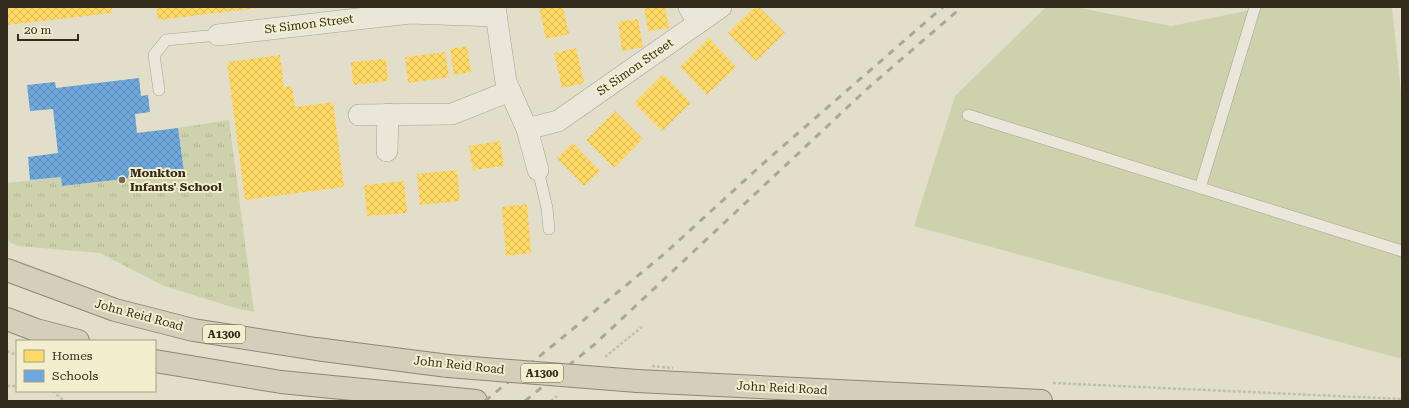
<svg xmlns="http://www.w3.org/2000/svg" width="1409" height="408" viewBox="0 0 1409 408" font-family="'Roboto Serif',serif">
	<defs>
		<pattern id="park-tufts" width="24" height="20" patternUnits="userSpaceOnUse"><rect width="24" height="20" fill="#cdd2ac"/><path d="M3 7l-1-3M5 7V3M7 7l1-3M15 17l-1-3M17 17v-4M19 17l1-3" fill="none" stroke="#b0b493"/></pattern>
		<pattern id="homes-cross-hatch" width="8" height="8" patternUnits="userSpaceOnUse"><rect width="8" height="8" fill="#ffd966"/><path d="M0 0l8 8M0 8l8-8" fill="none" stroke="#dbba58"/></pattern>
		<pattern id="schools-cross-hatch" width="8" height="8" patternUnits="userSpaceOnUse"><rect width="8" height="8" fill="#6fa8dc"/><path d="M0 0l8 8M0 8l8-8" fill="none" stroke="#5c89b2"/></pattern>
	</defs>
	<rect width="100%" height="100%" fill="#e2deca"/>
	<polygon fill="url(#park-tufts)" points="229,120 254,312 239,309 164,286 100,253 18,246 7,241 7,183 61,177 62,186 184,172 178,128"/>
	<polygon fill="#cdd2ac" points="1046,7 1075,7 1171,26 1266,7 1392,7 1402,102 1402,359 914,226 955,96"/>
	<g fill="url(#homes-cross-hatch)">
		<polygon points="7,7 112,7 112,13 7,25"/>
		<polygon points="156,7 258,7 258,8 158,20"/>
		<polygon points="539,7 563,7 569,34 546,39"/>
		<polygon points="644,7 665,7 669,28 648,31"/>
		<polygon points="755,7 759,7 785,33 756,61 728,33"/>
		<polygon points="638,19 643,47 622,51 618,22"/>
		<polygon points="709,38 736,67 707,95 680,67"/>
		<polygon points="467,46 471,72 454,75 450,49"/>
		<polygon points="576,48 584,83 562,88 554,53"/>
		<polygon points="445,52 449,77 408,83 405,57"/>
		<polygon points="280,55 284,87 292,86 295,107 333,102 344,187 245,200 227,62"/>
		<polygon points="386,59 388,81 353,85 351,62"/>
		<polygon points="663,74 691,103 662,131 634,103"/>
		<polygon points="615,111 643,139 614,168 586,140"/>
		<polygon points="500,141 504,166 473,170 469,146"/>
		<polygon points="573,143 600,171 584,186 557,158"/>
		<polygon points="457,170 460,201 420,205 417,174"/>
		<polygon points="404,181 407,213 367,216 364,185"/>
		<polygon points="527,204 531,253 506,256 502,207"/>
	</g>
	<polygon fill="url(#schools-cross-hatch)" points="139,78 141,96 148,95 150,112 135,114 137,133 178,128 184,172 62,186 61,177 30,180 28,157 58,153 53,109 30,111 27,85 55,82 56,88"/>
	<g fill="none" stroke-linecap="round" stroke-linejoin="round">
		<defs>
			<g id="lane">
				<polyline points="159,90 154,55 166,40 218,35"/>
				<polyline points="968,115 1402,251"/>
				<polyline points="538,170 547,208 549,229"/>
				<polyline points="1200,188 1255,7"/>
			</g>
			<g id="street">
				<polyline points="495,7 506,82 527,129 538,170"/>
				<polyline points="689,7 698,23"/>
				<polyline points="218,35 410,13 496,16"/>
				<polyline points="359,115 452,114 510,91"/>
				<polyline points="527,129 558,121 721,7"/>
				<polyline points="387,151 388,114"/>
			</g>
			<g id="highway">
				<polyline points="7,270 115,310 193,330 316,349 448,366"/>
				<polyline points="7,319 36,330 78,341"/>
				<polyline points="155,361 281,382 476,401"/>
				<polyline points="637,381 1041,401"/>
			</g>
		</defs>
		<use href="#lane" stroke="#a6a293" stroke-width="12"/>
		<use href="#street" stroke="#a6a293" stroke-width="22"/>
		<use href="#highway" stroke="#8c877a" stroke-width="24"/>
		<g stroke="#c2beb2" stroke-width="2.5" stroke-dasharray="3 2" stroke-linecap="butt">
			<polyline points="7,351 17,355"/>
			<polyline points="605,357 643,326"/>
			<polyline points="1053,383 1402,399"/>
			<polyline points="7,386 17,386"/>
			<polyline points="53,391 64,401"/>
			<polyline points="551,401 557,396"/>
		</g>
		<use href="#lane" stroke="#eae7da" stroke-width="11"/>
		<use href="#street" stroke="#eae7da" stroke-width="21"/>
		<use href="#highway" stroke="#d4ceba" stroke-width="22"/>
		<g stroke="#a9a69b" stroke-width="3" stroke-dasharray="7 7" stroke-linecap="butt">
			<polyline points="485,401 663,255 767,160 943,7"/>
			<polyline points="525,401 595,344 868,88 962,7"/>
		</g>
		<defs>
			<polyline id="highway-bridge" points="448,366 637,381"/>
		</defs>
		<use href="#highway-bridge" stroke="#8c877a" stroke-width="24" stroke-linecap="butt"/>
		<polyline stroke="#c2beb2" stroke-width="2.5" stroke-dasharray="3 2" stroke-linecap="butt" points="652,366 673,368"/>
		<use href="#highway-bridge" stroke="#d4ceba" stroke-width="22"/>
	</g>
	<circle fill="#706a59" stroke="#f3eece" stroke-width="1.5" cx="122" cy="180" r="4"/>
	<g text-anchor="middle" stroke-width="4" stroke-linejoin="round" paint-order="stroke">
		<g fill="#f3eece" stroke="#6d6651" stroke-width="1">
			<rect x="203" y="325" width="42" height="18" rx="3"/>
			<rect x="521" y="364" width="42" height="18" rx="3"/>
		</g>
		<g font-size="11" font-weight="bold" fill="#332b1c">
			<text x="224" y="338">A1300</text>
			<text x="542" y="377">A1300</text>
		</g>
		<g font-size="12" fill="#332b1c" stroke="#f3eece">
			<text transform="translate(309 24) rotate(-7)" y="4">St Simon Street</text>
			<text transform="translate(635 67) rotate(-35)" y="4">St Simon Street</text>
			<text transform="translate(139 315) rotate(15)" y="4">John Reid Road</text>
			<text transform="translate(459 365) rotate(6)" y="4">John Reid Road</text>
			<text transform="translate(782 388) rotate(3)" y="4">John Reid Road</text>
		</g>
		<g font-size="12" font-weight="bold" fill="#332b1c" stroke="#f3eece" text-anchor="start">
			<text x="130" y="177">Monkton<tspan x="130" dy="14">Infants' School</tspan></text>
		</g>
	</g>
	<rect width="1409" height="408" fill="none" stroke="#332b1c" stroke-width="16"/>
	<rect x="16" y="340" width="140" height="52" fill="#f3eece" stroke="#a6a087"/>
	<rect x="24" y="350" width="20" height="12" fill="#ffd966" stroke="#a6a087"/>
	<text x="52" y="360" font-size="12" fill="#332b1c">Homes</text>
	<rect x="24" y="370" width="20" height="12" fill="#6fa8dc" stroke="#a6a087"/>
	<text x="52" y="380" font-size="12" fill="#332b1c">Schools</text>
	<path d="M18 34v6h60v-6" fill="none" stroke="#332b1c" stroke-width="2"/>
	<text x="24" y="34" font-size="12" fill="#332b1c" stroke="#f3eece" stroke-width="3" paint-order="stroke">20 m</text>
</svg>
